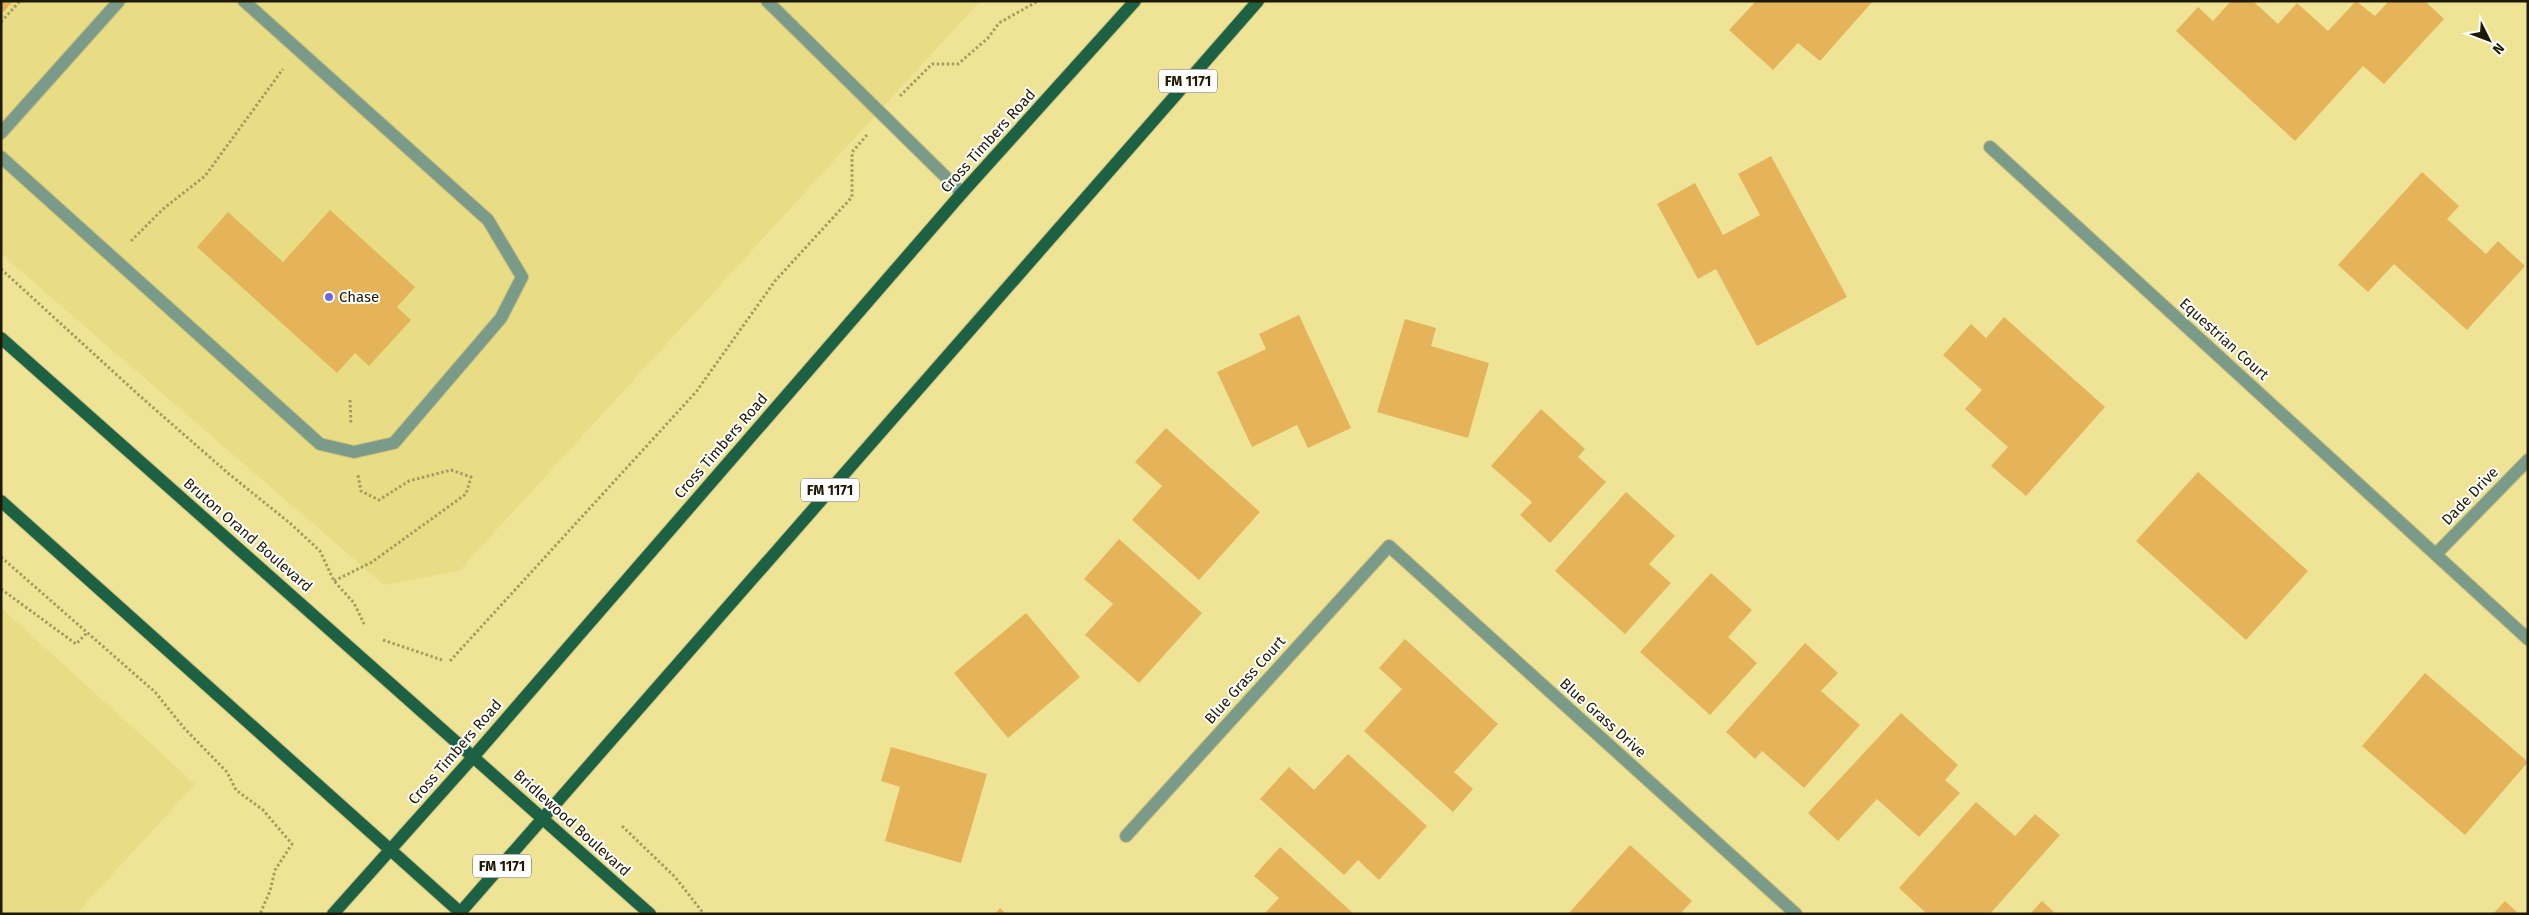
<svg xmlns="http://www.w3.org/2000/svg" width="2529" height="915" viewBox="0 0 2529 915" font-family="'Fira Sans',sans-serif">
	<rect width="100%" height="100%" fill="#efe496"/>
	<g fill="#e8dc85">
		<polygon points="1,1 980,1 459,571 384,585 1,254"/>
		<polygon points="1,608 195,784 76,914 1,914"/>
	</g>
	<g fill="#e5b45a">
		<polygon points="1,1 13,1 1,15"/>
		<polygon points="1756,1 1873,1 1820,61 1798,43 1773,70 1729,30"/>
		<polygon points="2231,1 2253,1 2278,24 2297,3 2328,31 2356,1 2375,16 2389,1 2425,1 2444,19 2384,84 2363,66 2295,141 2176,31 2198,7 2213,21"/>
		<polygon points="1771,156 1847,297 1757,346 1716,269 1698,279 1657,204 1695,183 1723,235 1760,215 1738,174"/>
		<polygon points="2422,172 2459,206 2447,219 2486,254 2498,241 2525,266 2467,330 2394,264 2368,292 2338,265"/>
		<polygon points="330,210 415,287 397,307 411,320 369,366 355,353 337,373 197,247 228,212 283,262"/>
		<polygon points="1299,315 1351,428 1308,448 1297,425 1252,447 1217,372 1266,349 1259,334"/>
		<polygon points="2004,317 2105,407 2026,496 1991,466 2008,447 1965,409 1982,390 1943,355 1971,324 1986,338"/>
		<polygon points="1405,319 1436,328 1431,346 1489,363 1468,438 1377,412"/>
		<polygon points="1541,409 1585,449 1578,457 1606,482 1550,543 1520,515 1532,502 1491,466"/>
		<polygon points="1166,428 1260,512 1199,580 1132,520 1162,486 1135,462"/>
		<polygon points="2198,472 2308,571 2246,640 2136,541"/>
		<polygon points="1626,492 1675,536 1649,564 1671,583 1625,634 1555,571"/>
		<polygon points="1119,539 1202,613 1139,683 1085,635 1113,604 1084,579"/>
		<polygon points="1711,573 1752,610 1728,637 1757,663 1710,715 1640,652"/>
		<polygon points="1026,613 1080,677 1008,738 954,673"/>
		<polygon points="1405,639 1498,724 1454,772 1473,789 1453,812 1364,731 1402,689 1379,668"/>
		<polygon points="1805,643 1838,673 1821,691 1860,725 1804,788 1762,751 1755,759 1726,732"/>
		<polygon points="2425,673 2528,762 2465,835 2362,746"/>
		<polygon points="1901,713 1958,765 1945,780 1960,793 1919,837 1877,799 1838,841 1808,813"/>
		<polygon points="891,747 987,774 961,863 885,841 900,787 881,781"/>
		<polygon points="1348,754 1427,826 1379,880 1358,860 1344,875 1260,799 1289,767 1314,790"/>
		<polygon points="1976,802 2015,836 2035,814 2060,835 1990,914 1927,914 1899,888"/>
		<polygon points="1630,845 1692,901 1680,914 1568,914"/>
		<polygon points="1280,847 1354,914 1264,914 1279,898 1254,876"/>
		<polygon points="2042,901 2056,914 2030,914"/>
		<polygon points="2505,901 2519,914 2493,914"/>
		<polygon points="1000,908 1006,914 995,914"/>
	</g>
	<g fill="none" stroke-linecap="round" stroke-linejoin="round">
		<defs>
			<g id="minor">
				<polyline points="767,1 962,193"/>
				<polyline points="1,133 119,1"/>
				<polyline points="1990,147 2528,639"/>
				<polyline points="1,157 320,444 354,452 394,443 501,318 522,277 488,220 244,1"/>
				<polyline points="2436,554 2528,460"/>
				<polyline points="1126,836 1389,546 1796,914"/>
			</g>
			<g id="major">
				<polyline points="1,338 650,914"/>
				<polyline points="1,501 462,914"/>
				<polyline points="333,914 474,756 962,193 1135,1"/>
				<polyline points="459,914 1258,1"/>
			</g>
		</defs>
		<use href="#minor" stroke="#c9bf7b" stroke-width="14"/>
		<use href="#major" stroke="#c9bf7b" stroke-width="14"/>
		<g stroke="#a59c61" stroke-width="3" stroke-dasharray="2.5 2.5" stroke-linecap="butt">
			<polyline points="1,22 20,1"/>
			<polyline points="900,96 932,64 958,64 988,38 999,23 1038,1"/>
			<polyline points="131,241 163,209 205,176 283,69"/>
			<polyline points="1,269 141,397 229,474 291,524 320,551 334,581 354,603 364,624"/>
			<polyline points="350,400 351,425"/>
			<polyline points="1,557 155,692 184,728 227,772 236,790 263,810 292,844 275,870 270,891 260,914"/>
			<polyline points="334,581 372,562 466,494 471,477 451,470 409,481 379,500 361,491 358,475"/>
			<polyline points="1,589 76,644 87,633"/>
			<polyline points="383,640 442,660"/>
			<polyline points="450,661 696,392 775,281 852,197 852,152 867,135"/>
			<polyline points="622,826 675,877 704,914"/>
		</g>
		<use href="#minor" stroke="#7b9b8a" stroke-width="12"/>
		<use href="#major" stroke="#1c6143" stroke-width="12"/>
	</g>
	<circle fill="#6b65df" stroke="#fff" stroke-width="2" cx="329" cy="297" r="5"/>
	<g text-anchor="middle" stroke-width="4" stroke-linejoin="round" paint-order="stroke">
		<g fill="#fff" stroke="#625e4c" stroke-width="1">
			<rect x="1159" y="69.5" width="58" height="23" rx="4"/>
			<rect x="801" y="478.5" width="58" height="23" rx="4"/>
			<rect x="473" y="854.5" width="58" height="23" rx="4"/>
		</g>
		<g font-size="14" font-weight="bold" fill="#1e1900">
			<text x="1188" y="86">FM 1171</text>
			<text x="830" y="495">FM 1171</text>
			<text x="502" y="871">FM 1171</text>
		</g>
		<g font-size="15" fill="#1e1900" stroke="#fff">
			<text transform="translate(988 141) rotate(-48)" y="5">Cross Timbers Road</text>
			<text transform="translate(2224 339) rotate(42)" y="5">Equestrian Court</text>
			<text transform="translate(721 446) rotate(-49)" y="5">Cross Timbers Road</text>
			<text transform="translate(2470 496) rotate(-46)" y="5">Dade Drive</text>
			<text transform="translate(248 535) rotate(41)" y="5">Bruton Orand Boulevard</text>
			<text transform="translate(1245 680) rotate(-48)" y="5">Blue Grass Court</text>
			<text transform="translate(1603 718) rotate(42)" y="5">Blue Grass Drive</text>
			<text transform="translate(455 752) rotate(-49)" y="5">Cross Timbers Road</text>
			<text transform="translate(572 823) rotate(42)" y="5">Bridlewood Boulevard</text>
		</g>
		<g font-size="15" fill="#1e1900" stroke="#fff" text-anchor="start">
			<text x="339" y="302">Chase</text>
		</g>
	</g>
	<rect width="2529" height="915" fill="none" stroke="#1e1900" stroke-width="5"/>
	<g transform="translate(2489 40) rotate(132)" stroke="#ffffff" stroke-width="4" paint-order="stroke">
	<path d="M0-4L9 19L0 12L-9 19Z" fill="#1e1900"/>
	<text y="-8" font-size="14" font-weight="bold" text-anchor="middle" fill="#1e1900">N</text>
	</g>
</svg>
